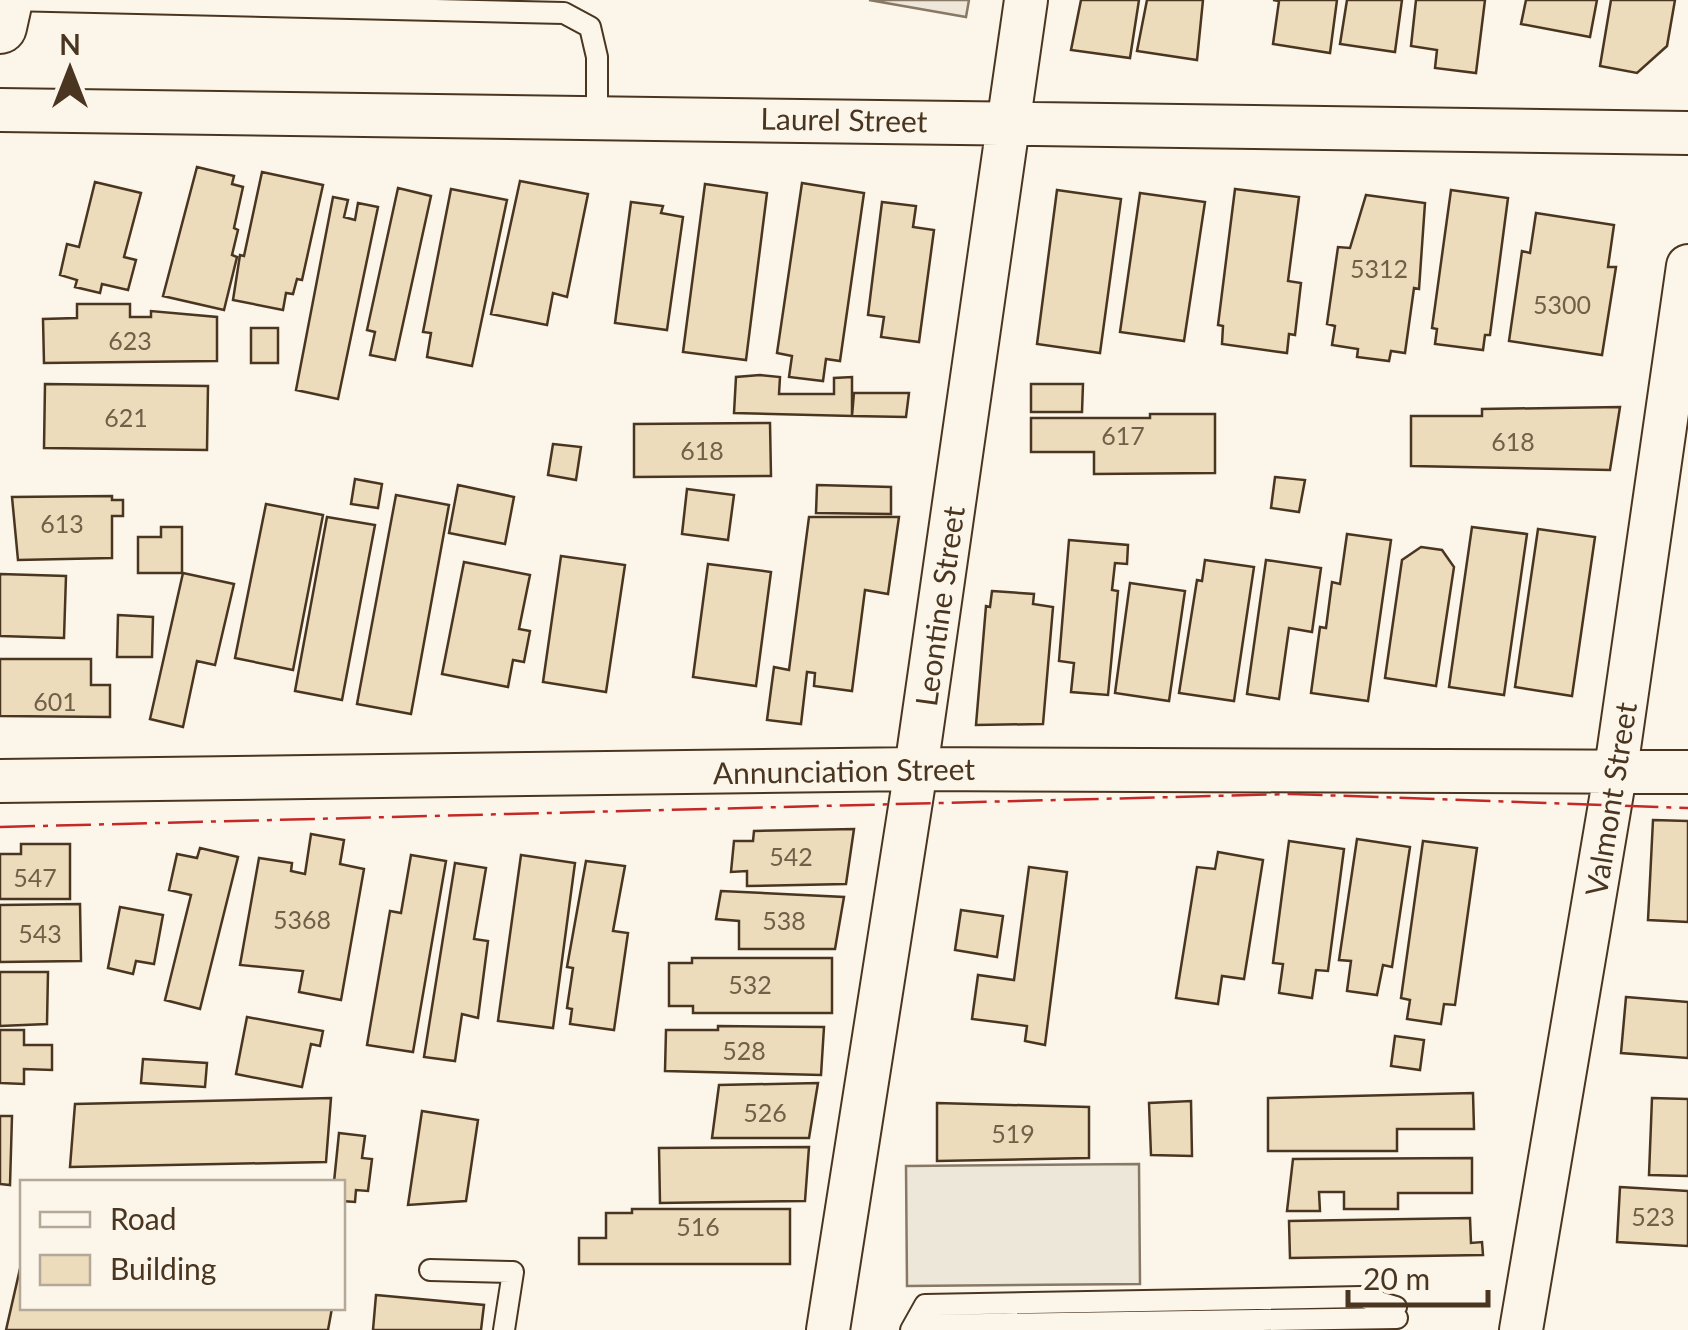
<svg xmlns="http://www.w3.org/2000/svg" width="1688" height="1330" viewBox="0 0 1688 1330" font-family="Lato,sans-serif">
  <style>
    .green { fill: #ede6d9; stroke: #887966; stroke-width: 2.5 }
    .parking { fill: #ede7d9; stroke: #887966; stroke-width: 2.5 }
    .building { fill: #ecdcbc; stroke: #4a3520; stroke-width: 2.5 }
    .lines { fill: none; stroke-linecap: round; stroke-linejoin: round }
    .service-casing { stroke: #4a3520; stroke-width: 24 }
    .minor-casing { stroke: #4a3520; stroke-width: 46 }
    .tertiary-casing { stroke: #4a3520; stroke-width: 56 }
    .service { stroke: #fbf6e9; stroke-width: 20 }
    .minor { stroke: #fbf6e9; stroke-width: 42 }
    .tertiary { stroke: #fbf6e9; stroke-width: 52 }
    .power { stroke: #c62828; stroke-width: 2.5; stroke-dasharray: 35 8 5 8; stroke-linecap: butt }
    .labels { text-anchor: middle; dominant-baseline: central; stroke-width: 8; stroke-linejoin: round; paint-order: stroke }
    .number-label { font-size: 25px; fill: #725f47 }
    .street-label { font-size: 30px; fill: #4a3520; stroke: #fbf6e9 }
  </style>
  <rect width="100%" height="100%" fill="#fbf6e9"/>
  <!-- green -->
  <path class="green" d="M869 0H969L966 17Z"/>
  <!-- parking -->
  <path class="parking" d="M1139 1164 1140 1284 907 1286 906 1166Z"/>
  <!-- building -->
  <path class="building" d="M1081 0H1139L1130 58 1071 50Z
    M1147 0H1203L1197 60 1137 51Z
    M1273 0H1337L1330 53 1273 44 1279 1Z
    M1347 0H1402L1395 52 1340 44Z
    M1416 0H1485L1476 73 1435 68 1437 50 1411 46Z
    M1526 0H1597L1590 37 1521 24Z
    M1611 0H1675L1667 46 1637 73 1600 66Z
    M197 167 234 176 232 184 243 187 234 228 238 230 232 255 237 257 224 310 163 296Z
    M262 172 323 185 302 280 297 279 293 294 286 293 283 310 233 300 240 255 244 256Z
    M520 181 588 194 567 297 553 293 547 325 491 314Z
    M95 182 141 193 124 257 136 260 128 290 102 284 100 293 75 287 77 280 60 275 67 244 79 247Z
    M802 183 864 193 840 361 826 359 823 381 789 377 792 356 777 353Z
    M705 184 767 193 746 360 683 352Z
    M398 188 431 196 395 360 370 355 375 332 367 330Z
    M451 189 507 200 472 366 427 357 431 333 423 332Z
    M1235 189 1299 197 1288 281 1301 283 1295 335 1289 334 1287 353 1222 344 1223 326 1218 325Z
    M1057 190 1121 199 1100 353 1037 344Z
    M1451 190 1508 198 1490 335H1485L1483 350 1435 344 1437 329 1432 328Z
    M1140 193 1205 202 1184 341 1120 332Z
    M1366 195 1425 203 1419 289 1414 288 1405 353 1391 351 1389 361 1357 357 1358 349 1332 345 1335 326 1327 324 1338 247 1350 248Z
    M333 197 348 200 344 217 355 220 358 203 378 207 338 399 296 390Z
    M631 202 663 206 661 213 683 217 667 330 615 323Z
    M882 202 916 206 913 227 934 230 919 342 881 337 884 317 868 315Z
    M1536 213 1614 225 1608 267H1616L1602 355 1509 341 1522 251 1530 253Z
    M77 304H130V317H151V311L217 317V361L44 363 43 319 77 318Z
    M251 328H278V363H251Z
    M760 375 780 377 779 394H834V378L852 377V416L734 413 736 377Z
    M45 384 208 386 207 450 44 448Z
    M1031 384H1083L1082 412H1031Z
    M854 393H909L906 417 852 416Z
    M1620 407 1610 470 1411 466V416H1482V409Z
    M1150 414H1215V473L1094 474V452H1031V418H1150Z
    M770 423 771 476 634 477V424Z
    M553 444 581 447 576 480 548 475Z
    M1275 477 1305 480 1299 512 1271 508Z
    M355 479 382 484 378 508 351 504Z
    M458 485 514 497 505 544 449 533Z
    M817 485 891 487V514L816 513Z
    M687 489 734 495 728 540 682 534Z
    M396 495 449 505 411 714 357 704Z
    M112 496V500H123V516H112V558L18 560 12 497Z
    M266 504 323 515 293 670 235 658Z
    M327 517 375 525 342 700 295 691Z
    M809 517H899L888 594 865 590 852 691 814 686 815 673 807 672 801 724 767 720 774 667 789 670Z
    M161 527H182V573H138V537H161Z
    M1472 527 1527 534 1504 695 1449 687Z
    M1538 529 1595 537 1572 696 1515 687Z
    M1347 534 1391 540 1368 701 1311 693 1320 627 1326 628 1332 582 1340 584Z
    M1069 540 1128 545 1127 564 1115 563 1112 590 1118 591 1108 695 1071 692 1074 663 1059 661Z
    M1421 547 1442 550 1454 567 1436 686 1385 678 1402 560Z
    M561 556 625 565 606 692 543 682Z
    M1205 560 1254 567 1234 701 1179 693 1197 580 1202 581Z
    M1266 560 1321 568 1312 632 1289 628 1279 699 1247 694Z
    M464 562 530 575 519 629 530 631 524 662 513 660 508 687 442 674Z
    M708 564 771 572 756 686 693 677Z
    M183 573 234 584 215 665 197 661 183 727 150 719Z
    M0 574 66 576 64 638 0 636Z
    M1130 583 1185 591 1169 701 1115 693Z
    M992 591 1034 594 1033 604 1053 607 1043 724 976 725 986 606 990 607Z
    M118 615 153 617 152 657H117Z
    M0 659H91V685H110V717L0 716Z
    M1653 820 1688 821V922L1648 920Z
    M854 829 846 884 747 886V871L731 872 734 841H753L754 831Z
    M311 834 344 840 340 864 364 869 341 1000 299 992 303 971 240 965 259 858 292 863 291 871 305 874Z
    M1357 839 1410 847 1392 967 1383 965 1377 995 1347 991 1351 961 1339 960Z
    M1289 841 1344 849 1328 971 1316 970 1312 998 1279 993 1283 964 1273 963Z
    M1423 841 1477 848 1455 1005 1444 1004 1441 1024 1407 1019 1410 1000 1401 998Z
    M21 844H70V899H0V854H21Z
    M200 848 238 857 200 1009 165 1000 191 895 169 890 177 854 197 858Z
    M1218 852 1263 860 1244 979 1222 976 1218 1004 1176 998 1197 867 1215 869Z
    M411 855 446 861 413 1052 367 1045 390 911 401 913Z
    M521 855 575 863 553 1028 498 1021Z
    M586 861 625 866 613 931 628 933 614 1030 570 1024 572 1009 567 1008 573 968 567 967Z
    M455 863 486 868 474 939 488 941 478 1018 462 1014 455 1061 424 1057Z
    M1029 867 1067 872 1045 1045 1025 1041 1027 1026 972 1019 978 975 1014 980Z
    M721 891 844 897 835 949H739V921L716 919Z
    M80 904 81 961 0 962V905Z
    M120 907 163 915 154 964 136 961 133 974 108 968Z
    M961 910 1003 916 997 957 955 950Z
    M692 958H832V1013H693V1006H669V963H692Z
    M0 972H48L47 1024 0 1026Z
    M1626 997 1688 1002V1058L1621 1053Z
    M247 1017 323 1031 320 1046 311 1044 302 1087 236 1074Z
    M718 1026 824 1027 821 1075 665 1071 666 1030H718Z
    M0 1030H24V1045H52V1070L24 1069V1084L0 1083Z
    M1395 1036 1424 1040 1420 1070 1391 1066Z
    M143 1059 207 1063 205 1087 141 1083Z
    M818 1083 809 1138H712L719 1085Z
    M1473 1093 1474 1129H1397V1151H1268V1098Z
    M331 1098 326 1162 70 1167 75 1104Z
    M1652 1098 1688 1099V1176L1649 1175Z
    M1191 1101 1192 1156 1151 1155 1149 1103Z
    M937 1103 1089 1107V1158L937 1161Z
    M422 1111 478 1120 466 1201 408 1205Z
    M0 1116H12L10 1185 0 1184Z
    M339 1133 365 1136 362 1158 372 1159 368 1191 356 1190 355 1202 342 1201V1182H334Z
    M809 1147 805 1201 660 1203 659 1148Z
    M1472 1158V1193H1398V1209H1344V1192H1319L1320 1211H1287L1293 1159Z
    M1620 1187 1688 1191V1246L1617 1242Z
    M632 1209H790V1264H579V1238H606V1213H632Z
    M1470 1218 1471 1243 1482 1242 1483 1255 1290 1258 1289 1221Z
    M22 1260V1308H332L328 1330H6Z
    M376 1295 484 1305 481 1330H373Z"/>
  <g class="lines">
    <defs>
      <path id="service" d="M8 0 564 13 590 27 597 57V116
        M430 1270 513 1272 504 1330
        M911 1330 925 1305 1362 1297 1396 1307
        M920 1330 925 1325 1397 1318"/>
      <path id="minor" d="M0 110 1688 133
        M0 781 916 769 1688 772
        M828 1330 916 769 1026 0
        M1521 1330 1616 769 1688 266"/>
      <path id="tertiary" d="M0 27 6 0"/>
    </defs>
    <!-- service casing -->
    <use href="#service" class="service-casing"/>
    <!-- minor casing -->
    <use href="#minor" class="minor-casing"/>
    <!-- tertiary casing -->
    <use href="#tertiary" class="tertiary-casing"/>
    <!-- service -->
    <use href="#service" class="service"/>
    <!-- minor -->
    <use href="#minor" class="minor"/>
    <!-- tertiary -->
    <use href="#tertiary" class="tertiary"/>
    <!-- power -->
    <path class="power" d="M0 827 1291 794 1688 808"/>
  </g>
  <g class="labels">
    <!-- number labels -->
    <g class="number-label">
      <text x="1379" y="268">5312</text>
      <text x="1562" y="304">5300</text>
      <text x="130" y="340">623</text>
      <text x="126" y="417">621</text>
      <text x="1123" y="435">617</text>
      <text x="1513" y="441">618</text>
      <text x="702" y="450">618</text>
      <text x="62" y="523">613</text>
      <text x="55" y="701">601</text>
      <text x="791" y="856">542</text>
      <text x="35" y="877">547</text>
      <text x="302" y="919">5368</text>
      <text x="784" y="920">538</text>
      <text x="40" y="933">543</text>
      <text x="750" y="984">532</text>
      <text x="744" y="1050">528</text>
      <text x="765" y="1112">526</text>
      <text x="1013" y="1133">519</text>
      <text x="1653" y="1216">523</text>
      <text x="698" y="1226">516</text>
    </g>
    <!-- street labels -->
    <g class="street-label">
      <text transform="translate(844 119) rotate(1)">Laurel Street</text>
      <text transform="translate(939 606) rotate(-82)">Leontine Street</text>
      <text transform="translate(844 770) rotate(-1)">Annunciation Street</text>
      <text transform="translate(1610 799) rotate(-81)">Valmont Street</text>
    </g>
  </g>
  <!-- legend -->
  <rect x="20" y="1180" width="325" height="130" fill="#fbf6e9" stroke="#b4a999" stroke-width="2.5"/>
  <rect x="40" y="1212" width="50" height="15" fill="#fbf6e9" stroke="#b4a999" stroke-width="2.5"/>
  <text x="110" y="1230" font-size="30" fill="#4a3520">Road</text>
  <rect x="40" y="1255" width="50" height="30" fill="#ecdcbc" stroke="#b4a999" stroke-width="2.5"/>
  <text x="110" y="1280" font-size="30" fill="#4a3520">Building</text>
  <!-- north arrow -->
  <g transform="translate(70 70)" stroke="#fbf6e9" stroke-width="8" paint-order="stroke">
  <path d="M0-8L18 38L0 25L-18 38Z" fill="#4a3520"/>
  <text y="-15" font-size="28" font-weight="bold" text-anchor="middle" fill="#4a3520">N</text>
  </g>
  <!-- scale -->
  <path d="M1348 1290v15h140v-15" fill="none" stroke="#4a3520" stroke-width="5"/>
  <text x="1363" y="1290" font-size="30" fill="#4a3520" stroke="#fbf6e9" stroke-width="8" paint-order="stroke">20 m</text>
</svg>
